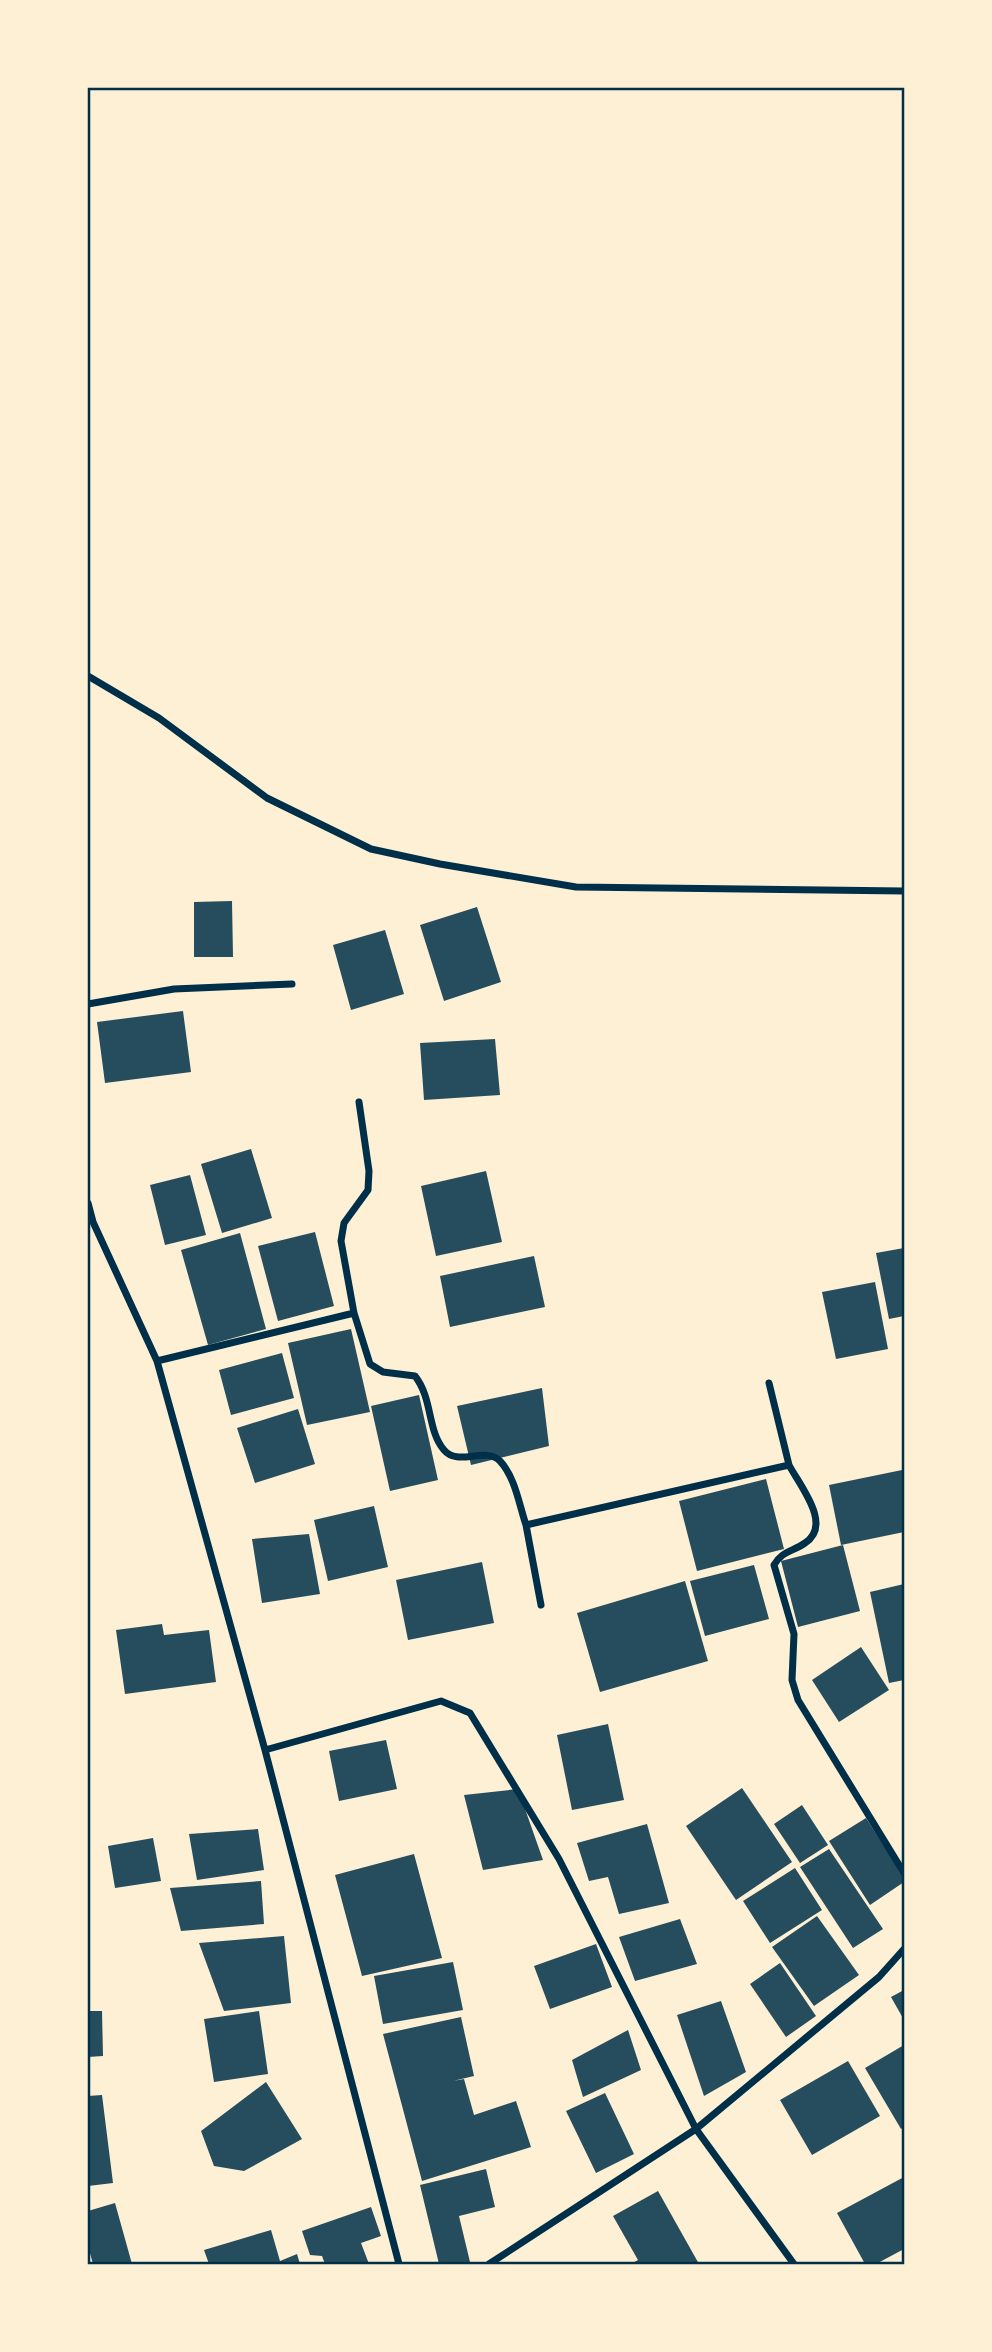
<svg xmlns="http://www.w3.org/2000/svg" width="992" height="2352" viewBox="0 0 992 2352" font-family="'Open Sans',sans-serif">
  <style>
    .building { fill: #264d5e }
    .lines { fill: none; stroke-linecap: round; stroke-linejoin: round }
    .minor { stroke: #003049; stroke-width: 7 }
    .neatline { fill: none; stroke: #003049; stroke-width: 2.5 }
  </style>
  <rect width="100%" height="100%" fill="#fdf0d5"/>
  <!-- building -->
  <path class="building" d="M232 901 233 957H194V902Z
    M477 907 501 982 444 1001 420 925Z
    M385 930 404 994 351 1010 333 945Z
    M183 1011 191 1072 105 1083 97 1022Z
    M495 1039 500 1095 424 1100 420 1043Z
    M251 1149 272 1218 222 1233 201 1164Z
    M486 1171 502 1242 436 1256 421 1186Z
    M190 1175 206 1235 165 1245 150 1185Z
    M315 1232 334 1306 278 1321 258 1246Z
    M240 1233 266 1329 208 1345 181 1250Z
    M904 1248V1316L889 1319 876 1253Z
    M534 1256 545 1307 450 1327 440 1276Z
    M875 1282 888 1349 836 1359 822 1292Z
    M351 1329 370 1412 307 1425 288 1343Z
    M282 1353 294 1398 231 1415 219 1370Z
    M542 1388 549 1446 471 1465 457 1406Z
    M419 1395 438 1480 390 1491 371 1406Z
    M298 1409 315 1464 255 1483 237 1428Z
    M902 1470 904 1532 841 1545 829 1485Z
    M766 1479 784 1549 697 1571 679 1501Z
    M374 1506 388 1567 328 1581 314 1520Z
    M309 1534 320 1594 262 1603 252 1539Z
    M843 1545 860 1611 798 1627 781 1561Z
    M482 1562 494 1623 408 1640 396 1580Z
    M754 1565 769 1619 705 1636 690 1581Z
    M685 1581 708 1661 600 1692 577 1613Z
    M904 1584V1680L889 1683 870 1592Z
    M162 1624 164 1635 209 1630 216 1682 125 1694 116 1630Z
    M861 1647 889 1690 839 1722 812 1680Z
    M608 1724 624 1800 572 1810 557 1735Z
    M386 1740 397 1789 339 1801 329 1751Z
    M742 1788 792 1862 736 1900 686 1826Z
    M518 1789 543 1860 483 1870 464 1795Z
    M802 1805 828 1845 800 1863 774 1824Z
    M866 1818 904 1877V1882L870 1905 829 1841Z
    M647 1824 669 1903 619 1914 608 1877 589 1881 577 1843Z
    M258 1829 264 1870 197 1880 189 1834Z
    M153 1838 161 1881 115 1888 108 1846Z
    M829 1849 883 1929 853 1948 800 1867Z
    M414 1854 442 1958 362 1976 335 1875Z
    M795 1868 822 1910 770 1943 743 1901Z
    M261 1881 264 1924 181 1931 170 1888Z
    M817 1916 859 1975 814 2006 772 1947Z
    M680 1919 697 1964 635 1981 619 1937Z
    M284 1936 291 2003 224 2011 199 1943Z
    M596 1944 612 1987 550 2009 534 1966Z
    M453 1962 463 2010 383 2024 374 1976Z
    M780 1963 816 2016 786 2037 750 1984Z
    M904 1990V2020L891 1997Z
    M721 2001 746 2072 704 2096 677 2015Z
    M88 2011H102L103 2056 88 2057Z
    M259 2011 268 2074 214 2082 204 2019Z
    M461 2017 474 2076 453 2081 464 2079 474 2115 516 2101 531 2147 422 2181 383 2034Z
    M628 2030 641 2070 583 2097 572 2060Z
    M904 2045V2127L901 2129 865 2068Z
    M848 2061 880 2116 812 2155 780 2100Z
    M266 2082 302 2139 244 2171 214 2166 201 2131Z
    M605 2093 634 2154 596 2173 566 2111Z
    M102 2095 113 2183 88 2186V2096Z
    M486 2169 495 2207 459 2216 470 2262 439 2264 420 2185Z
    M904 2177V2249L876 2264H865L837 2213Z
    M658 2191 699 2264H631L638 2260 613 2216Z
    M115 2203 132 2264H93L88 2246V2211Z
    M371 2207 381 2236 361 2243 369 2264H325L322 2256 310 2255 302 2231Z
    M271 2230 280 2261 297 2254 300 2264H209L204 2250Z"/>
  <g class="lines">
    <!-- minor -->
    <path class="minor" d="M88 676 159 718 267 798 371 849 440 864 576 887 904 891
      M88 1004 174 989 292 984
      M88 1203 93 1222 157 1361 265 1750 399 2264
      M354 1313 341 1241 344 1223 368 1190 369 1171 359 1102
      M157 1361 354 1313 370 1364 383 1372 415 1376C433 1399 427 1430 444 1450 458 1467 485 1446 500 1461 515 1477 519 1504 526 1525L789 1465C800 1486 833 1525 805 1543 792 1552 782 1551 774 1565L794 1634 792 1680 798 1700 904 1873
      M769 1383 789 1465
      M526 1525 541 1605
      M265 1750 441 1701 470 1713 559 1859 696 2129 794 2264
      M489 2264 696 2129 879 1977 904 1949"/>
  </g>
  <!-- border -->
  <rect width="992" height="2352" fill="none" stroke="#fdf0d5" stroke-width="178"/>
  <rect x="89" y="89" width="814" height="2174" class="neatline"/>
</svg>
